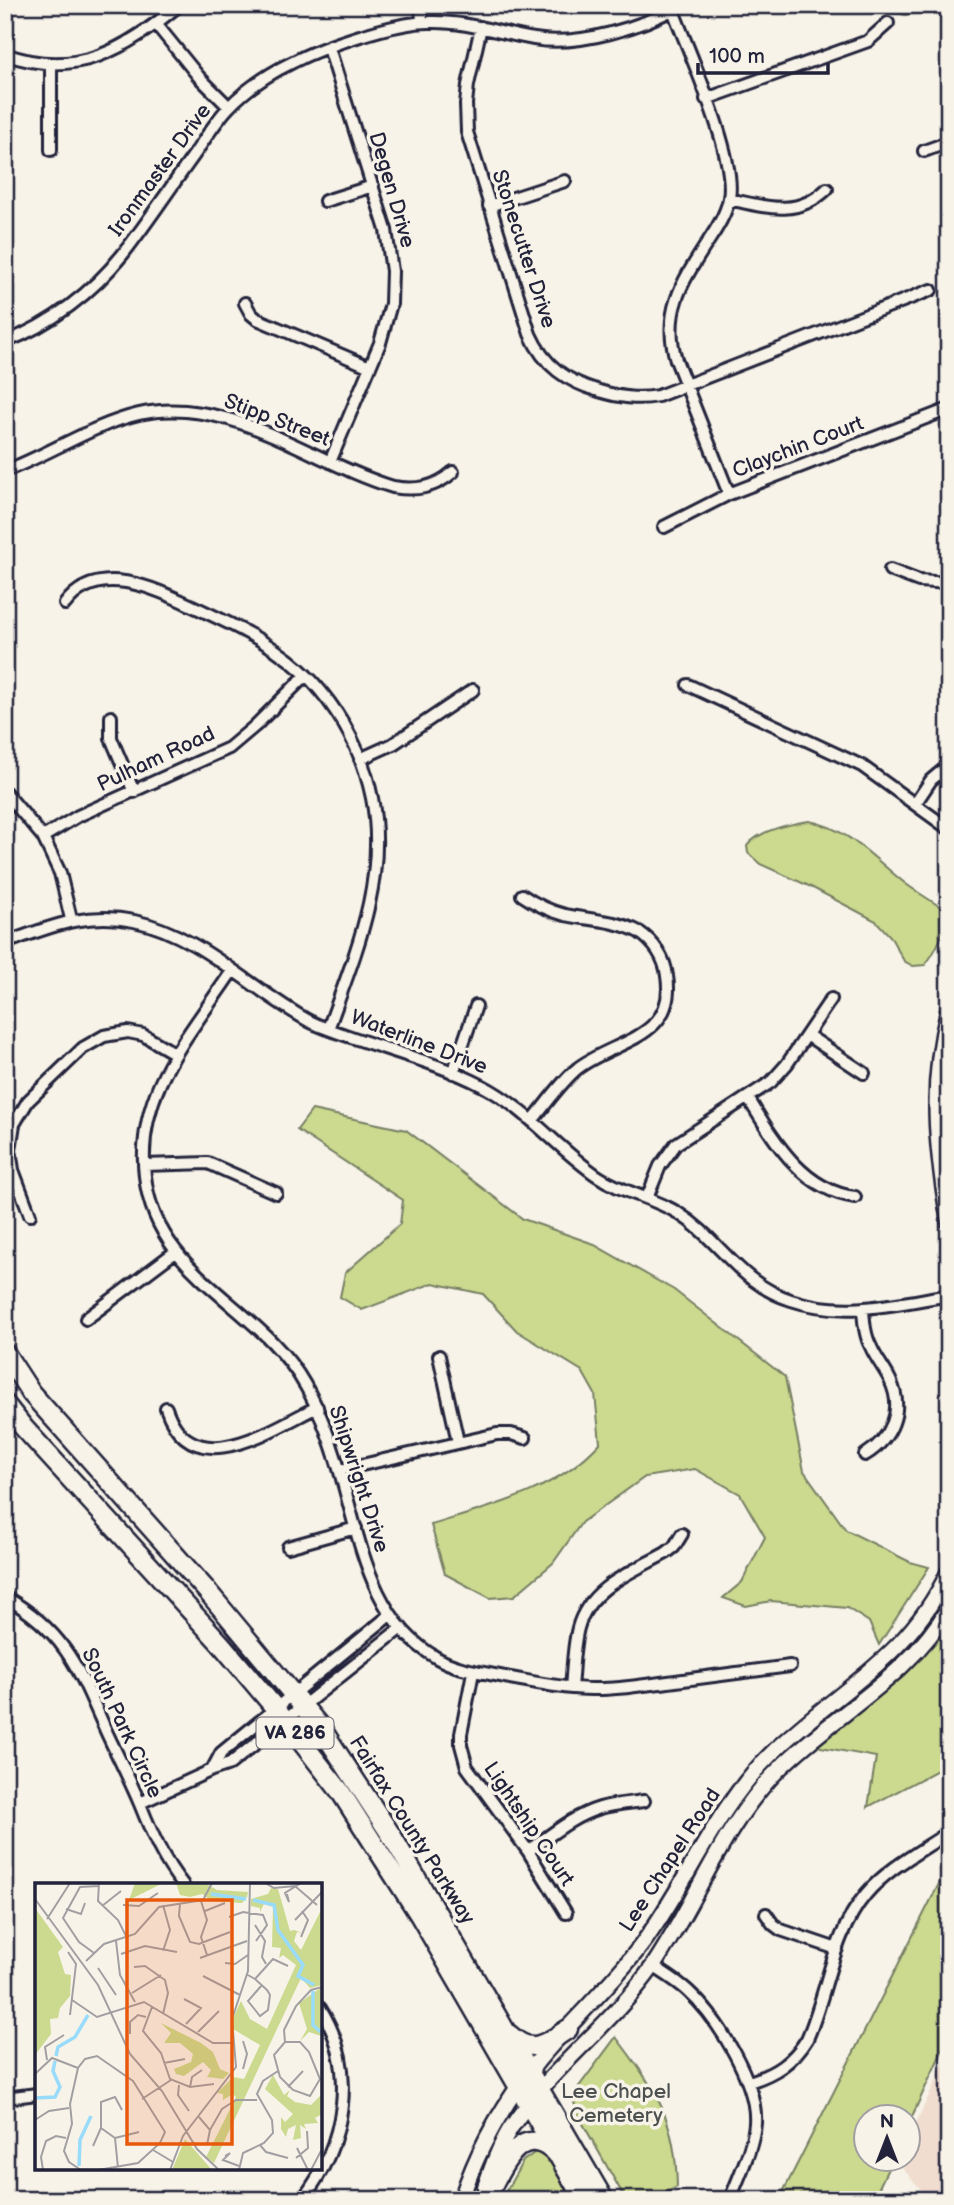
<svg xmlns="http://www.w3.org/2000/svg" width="954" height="2205" viewBox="0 0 954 2205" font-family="'Balsamiq Sans',sans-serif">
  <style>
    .built { fill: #f0ddcf }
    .green { fill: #cbda8e; stroke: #767e64; stroke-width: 2 }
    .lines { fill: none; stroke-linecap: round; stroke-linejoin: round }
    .minor-casing { stroke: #22223b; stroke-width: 16 }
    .secondary-casing { stroke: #22223b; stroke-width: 19 }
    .trunk-casing { stroke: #22223b; stroke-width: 23 }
    .minor { stroke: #f7f3e8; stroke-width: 10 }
    .secondary { stroke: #f7f3e8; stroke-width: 14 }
    .trunk { stroke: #f7f3e8; stroke-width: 18 }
    .labels { text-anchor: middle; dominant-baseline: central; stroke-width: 7; stroke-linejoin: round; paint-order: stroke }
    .shield { fill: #f7f3e8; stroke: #62616f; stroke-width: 2 }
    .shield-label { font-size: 19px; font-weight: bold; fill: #22223b }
    .street-label { font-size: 21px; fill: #22223b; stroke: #f7f3e8 }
    .park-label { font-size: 21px; fill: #4c5050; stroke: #f7f3e8 }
    .inset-river { fill: none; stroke: #98dbfa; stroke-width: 3.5 }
    .inset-road { fill: none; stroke: #a29fa3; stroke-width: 2 }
    .view { fill: #e8590c; fill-opacity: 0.15; stroke: #e8590c; stroke-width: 3.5 }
    .inset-edge { fill: none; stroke: #22223b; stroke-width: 3.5 }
  </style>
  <rect width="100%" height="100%" fill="#f7f3e8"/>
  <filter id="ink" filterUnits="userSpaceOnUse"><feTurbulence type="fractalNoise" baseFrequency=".0143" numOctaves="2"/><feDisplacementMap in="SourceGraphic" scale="14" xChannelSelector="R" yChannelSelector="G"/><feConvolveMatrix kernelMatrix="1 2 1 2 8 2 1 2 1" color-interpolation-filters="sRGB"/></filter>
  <g filter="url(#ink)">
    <!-- built -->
    <path class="built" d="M949 2052V2200H930L897 2162 898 2160H908L909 2138Z"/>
    <!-- green -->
    <path class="green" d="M870 5H949V7L905 15Z
      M809 821C849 828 876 861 906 884 918 893 931 900 943 909 949 927 936 951 925 965L913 966 904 961 890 936 876 921 809 886 760 864 748 853 747 846C758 830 790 824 809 821Z
      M312 1110 406 1130 523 1219 591 1243 674 1290 785 1377 804 1471 846 1530 910 1562 929 1567 879 1645 869 1622 847 1608 771 1601 746 1606 723 1598 742 1582 765 1537 740 1494 695 1469 645 1477 582 1522 553 1563 514 1596 490 1598 445 1574 431 1525C490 1507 557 1491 600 1443L595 1394 582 1371 517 1331 483 1294 433 1283 362 1310 340 1297 345 1273 400 1224 403 1200 297 1130Z
      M949 1619V1764L868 1807 876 1757 815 1746 904 1676Z
      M949 1864V2036L909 2123 908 2118H866V2160H892L873 2200H779Z
      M616 2037C656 2090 676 2118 677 2187L652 2200H626L578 2115 572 2096Z
      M559 2112 611 2200H501L523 2161 534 2153H538Z"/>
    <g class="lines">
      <defs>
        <path id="minor" d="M421 5 422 22
          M673 10C689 53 737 157 729 198 727 212 719 225 711 237 685 278 661 309 676 360L729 494
          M156 24 199 77 229 107
          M481 27 468 85 466 104 467 132 530 334C544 366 566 381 599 391 619 397 637 400 658 396L931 290
          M329 48 386 230 392 271 391 304 380 343 330 462
          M5 54C76 80 126 49 179 5
          M706 99 868 41 888 23
          M51 150V64
          M924 151 949 142
          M729 199C765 207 797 218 827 189
          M325 201 373 186
          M489 206 565 181
          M245 303 251 314 257 319 370 367
          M5 342C50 325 93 292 123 254 148 222 170 188 194 155 205 139 215 122 228 108 246 89 270 73 293 62 324 46 395 22 430 22 466 21 499 33 534 39 578 47 643 27 681 5
          M5 471C50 454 92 425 139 414 229 394 310 462 393 487 416 491 435 488 453 472
          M664 527 729 494 949 409
          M890 570 919 581 949 583
          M65 604C99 558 162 592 201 610 242 629 281 648 312 681 342 714 363 754 372 798 388 879 355 954 328 1029
          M688 685 862 766 949 829
          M111 717V738L134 792
          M360 759 393 744 473 690
          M5 792 43 837 60 873 71 919
          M915 804 931 780 949 765
          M43 837 78 816 229 748 255 726 306 675
          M522 895C535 904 550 911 565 915 589 920 617 920 639 932 654 942 665 958 667 976 677 1039 614 1040 578 1068 561 1082 547 1103 532 1121
          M5 943C50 927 86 911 134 921 199 934 252 990 309 1021 323 1028 339 1033 354 1038 397 1053 443 1065 483 1086 527 1109 557 1148 596 1175 622 1193 652 1197 678 1213 721 1240 738 1283 791 1300 844 1318 895 1304 949 1295
          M232 971C189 1036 135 1092 145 1176 156 1278 260 1304 305 1385 321 1412 331 1442 340 1472 360 1539 370 1620 437 1658 458 1670 482 1672 505 1677 534 1682 563 1689 592 1689 617 1690 643 1685 668 1682 709 1677 749 1671 790 1666
          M807 1035 864 1073
          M453 1073 476 1006
          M748 1098C774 1140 802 1190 855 1197
          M144 1165 208 1163 276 1193
          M647 1198 660 1166 676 1144 771 1082 787 1064 831 999
          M30 1215 13 1170 10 1150 14 1124 28 1101 83 1048 104 1036 128 1032 143 1035 176 1054
          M863 1310C864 1323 865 1336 871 1347 876 1359 885 1369 890 1380 905 1411 891 1439 865 1455
          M86 1319 175 1252
          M439 1356 458 1442
          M166 1408C192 1484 270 1430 317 1407
          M340 1470 497 1434H511L525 1438
          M288 1547 356 1528
          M5 1597C66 1632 79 1670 106 1731 117 1755 130 1780 140 1804 152 1834 163 1860 183 1885
          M473 1672 461 1734V1745L467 1767 528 1851 566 1913
          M571 1688C573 1668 573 1647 578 1628 589 1587 632 1572 666 1553L674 1547 682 1534
          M212 1770 221 1753 390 1615
          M140 1803 212 1770 230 1764 401 1628
          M528 1851C551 1835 573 1816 600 1808 614 1804 629 1803 644 1801
          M766 1914 773 1924 781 1930 837 1949
          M653 1966C665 1974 677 1981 688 1991 717 2017 758 2083 755 2123 753 2149 739 2175 730 2200
          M749 2082C775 2074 793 2062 807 2039 828 1992 832 1934 866 1894 888 1868 921 1851 949 1832
          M5 2098 37 2094
          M302 2200C345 2145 359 2070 320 2008"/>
        <path id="secondary" d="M949 1008C929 1084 936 1147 949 1222
          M485 2187C492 2167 499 2147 510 2129 550 2068 611 2026 653 1966 697 1901 724 1822 781 1767 836 1713 911 1676 949 1607
          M461 2200C481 2139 515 2084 558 2038 586 2008 615 1979 640 1947 687 1885 714 1810 770 1755 836 1690 907 1661 949 1571"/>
        <path id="trunk" d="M5 1353 31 1393 208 1592 321 1728 393 1838 604 2200
          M5 1404 24 1428 221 1644 275 1708 340 1791 420 1916 584 2200
          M510 2035C532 2056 547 2043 568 2029
          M485 2200C499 2174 519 2118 555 2153"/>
      </defs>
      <!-- minor casing -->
      <use href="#minor" class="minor-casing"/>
      <!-- secondary casing -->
      <use href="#secondary" class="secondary-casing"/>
      <!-- trunk casing -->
      <use href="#trunk" class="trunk-casing"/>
      <!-- minor -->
      <use href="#minor" class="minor"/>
      <!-- secondary -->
      <use href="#secondary" class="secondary"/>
      <!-- trunk -->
      <use href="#trunk" class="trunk"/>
    </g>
  </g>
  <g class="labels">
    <!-- shield labels -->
    <rect class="shield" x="256.5" y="1717.5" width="77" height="31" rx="5"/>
    <g class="shield-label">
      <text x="295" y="1733">VA 286</text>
    </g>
    <!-- street labels -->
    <g class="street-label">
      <text transform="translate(160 170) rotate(-54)">Ironmaster Drive</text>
      <text transform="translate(392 190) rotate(74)">Degen Drive</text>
      <text transform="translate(524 249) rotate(72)">Stonecutter Drive</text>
      <text transform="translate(277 420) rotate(21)">Stipp Street</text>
      <text transform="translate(798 447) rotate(-21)">Claychin Court</text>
      <text transform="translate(156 759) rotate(-25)">Pulham Road</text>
      <text transform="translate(419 1042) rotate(21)">Waterline Drive</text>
      <text transform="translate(359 1479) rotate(72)">Shipwright Drive</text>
      <text transform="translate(122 1723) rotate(65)">South Park Circle</text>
      <text transform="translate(529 1824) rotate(56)">Lightship Court</text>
      <text transform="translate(412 1830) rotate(58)">Fairfax County Parkway</text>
      <text transform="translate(670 1860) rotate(-57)">Lee Chapel Road</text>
    </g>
    <!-- park labels -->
    <g class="park-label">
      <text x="616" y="2091">Lee Chapel<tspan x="616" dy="24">Cemetery</tspan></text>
    </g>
  </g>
  <!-- overview -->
  <g transform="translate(35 1883)">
    <rect width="287" height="287" fill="#f7f3e8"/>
    <path d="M100 0H126V1L94 17ZM141 0H170L182 7 213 9 212 14 207 20 177 18 167 11 155 14 145 12ZM236 5 243 6 255 48 259 47 267 50 262 49 259 58 266 67 287 25V102L275 105 266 95 179 280 171 274 201 214 198 211 188 217V211L182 210 198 194 209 196 225 162 198 146V135L206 118 215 136 232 146 261 82 248 72 244 75 246 65 237 64 238 24 229 21 225 29V25L216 23V16L233 11ZM0 25 28 64 23 69 30 91 36 92 35 113 25 125 23 135 15 136 16 151 0 172ZM287 104V180L286 153 274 149 265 158 272 146 264 120ZM126 140 166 160 178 169 185 186 194 190 188 196 172 194 176 187 168 179 149 193 141 191 139 186 156 179 158 171 145 160H129L136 150ZM238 192 249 212 255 207 252 213 260 219 276 222 287 211V231L280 235 283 240 269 241 271 246 265 242 266 255 258 257 261 242 253 246 251 254 246 246V234L250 239 258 231 230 206ZM150 256 177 287H137Z" fill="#cbda8e"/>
    <path class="inset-river" d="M176 11 211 16M218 17 239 22 243 47 268 82 263 93 279 102M278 108V142L287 150M21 173 23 164 40 154 53 132M0 215 20 214 25 204 18 188 20 178M44 283 45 257 56 233"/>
    <path class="inset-road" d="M64 0 63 18 83 37 92 55M230 0 239 5 260 3 282 22M252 11 254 19 250 10 266 0M0 16 63 102 95 171 127 208 162 266 184 287M166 18 172 37 166 54 172 72M145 20 144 33 155 59 164 61 195 49M88 22 104 23 123 10M128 22 135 47 128 68M67 23 86 8M31 26 46 31 50 20M170 28 190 20M194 34 208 29 228 32 232 42 221 58M12 36 35 0M260 37 287 9M220 42 230 58 227 74 231 81M266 54 273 37 267 28M81 58 85 92 100 119M33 69 41 81 35 132M59 70 44 59 28 35 45 4 63 3M86 71 110 63 142 69M165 75 212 58M51 78 69 61 100 51 124 24 168 17 177 0M190 80 200 81 213 72M99 84 110 83 130 97 133 110 128 131M63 85 81 112M211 91 220 96 232 107 235 112 233 127 225 133 213 118 227 102M168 93 205 112M220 96 238 76 253 83M97 110 126 92M149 116 166 125 151 141M37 117 62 134 109 119 178 160H200M117 124 108 148 126 170 135 196 155 204 179 201M163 149 184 128M95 151V139L103 132 111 134M208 158 212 171 208 186M250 159H265L274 169 285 196 275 213 258 207 245 194 239 172ZM250 159 249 147 261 123 276 107 287 104M12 177 10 164 29 152M129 180 150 176M0 191 17 175 43 185M144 202 143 212 154 228M155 204 157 194 167 187M253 204 268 188M107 216 136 197M164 234 175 247 172 262M0 237 14 228 34 225M66 245 80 255 83 285M175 247 187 226 201 217H222M80 255 104 249M225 262 231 269 253 275M58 263 66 245V219L80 214 87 227M262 265 273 287M118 267 138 279M190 273 195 270 188 277 204 283M261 275 273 265 272 248M8 287 6 274 11 258 21 253 31 255M46 287 34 279 29 268 37 241 35 221 43 185 50 176 62 173 98 198 130 249 125 260 103 280 63 287M135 287 148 253 201 184 197 136 213 88 215 0M204 287 208 270 229 260 238 250 237 237 222 211 228 198 243 188M276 287 287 266"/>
    <path class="view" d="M92 17H197V261H92Z"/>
    <rect width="287" height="287" class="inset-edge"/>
  </g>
  <!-- margin -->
  <rect width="954" height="2205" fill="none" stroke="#f7f3e8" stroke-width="28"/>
  <rect x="14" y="14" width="926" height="2177" fill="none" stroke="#22223b" stroke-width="2.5" filter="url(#ink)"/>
  <!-- north arrow -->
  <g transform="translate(887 2138)"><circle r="33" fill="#f7f3e8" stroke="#a29fa3" stroke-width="2"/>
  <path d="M0-5L12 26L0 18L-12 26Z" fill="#22223b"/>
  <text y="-10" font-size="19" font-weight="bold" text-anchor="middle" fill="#22223b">N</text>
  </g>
  <!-- scale -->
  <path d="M698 63v10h130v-10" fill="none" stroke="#22223b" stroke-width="3.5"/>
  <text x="709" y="63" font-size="21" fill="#22223b" stroke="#f7f3e8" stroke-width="5" paint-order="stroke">100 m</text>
</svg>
